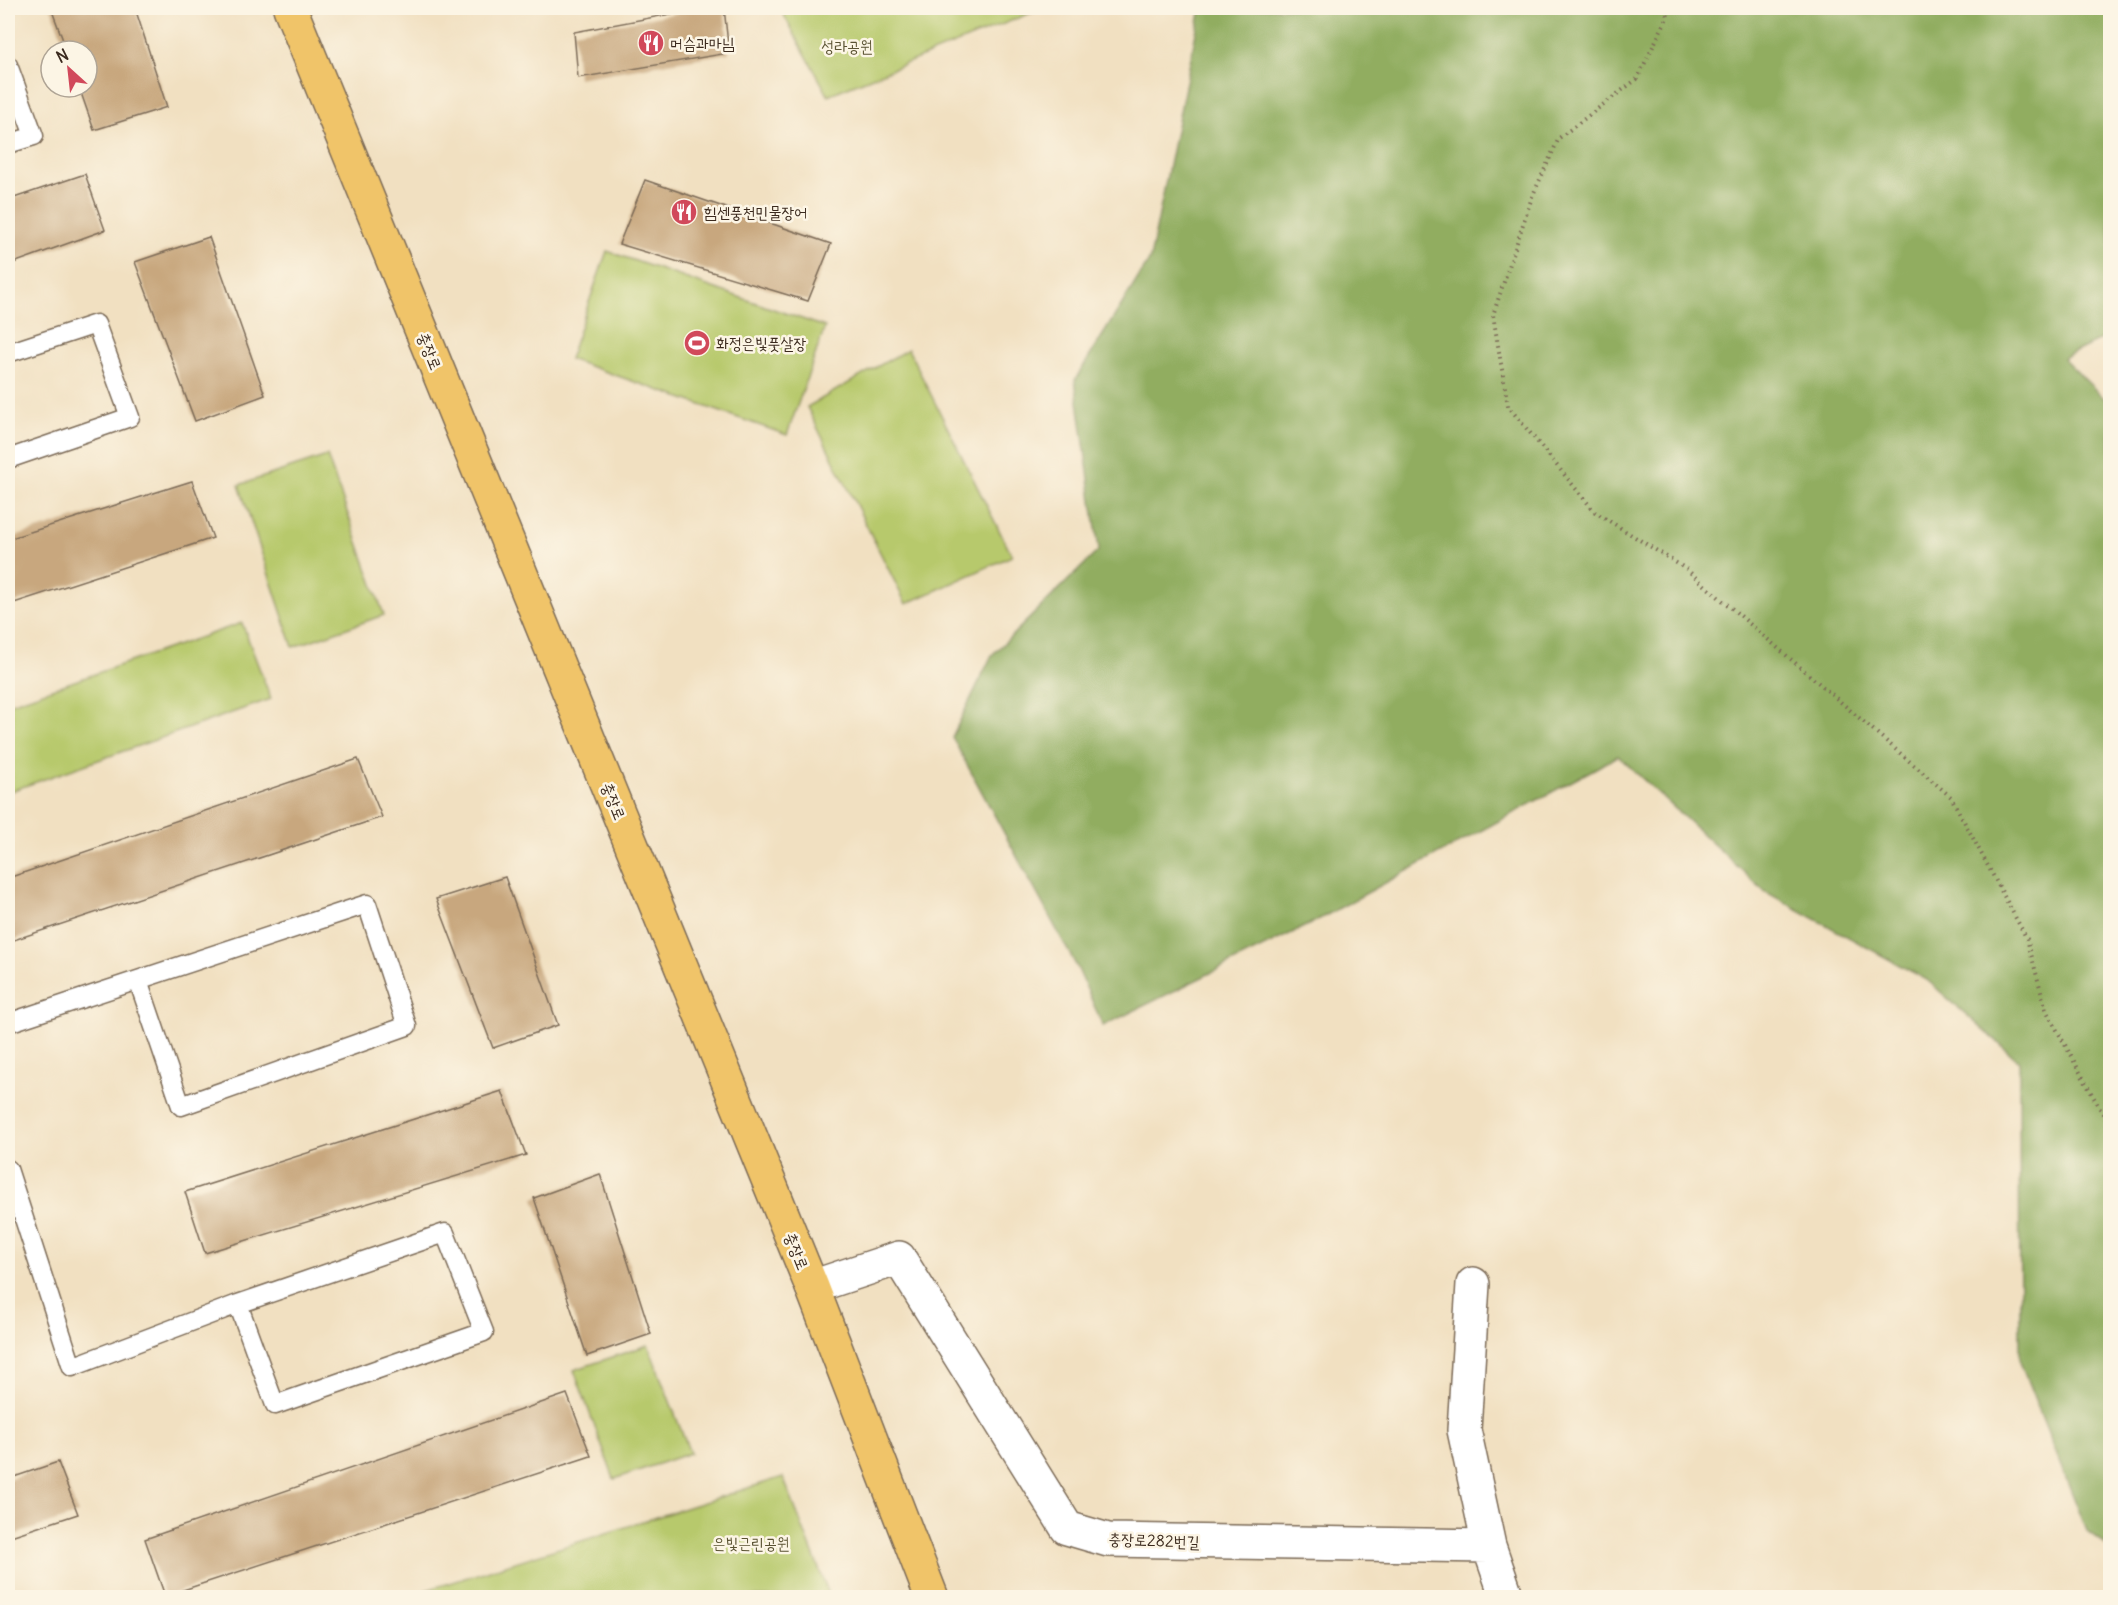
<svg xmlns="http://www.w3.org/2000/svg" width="2118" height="1605" viewBox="0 0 2118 1605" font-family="Delius,'Poor Story',sans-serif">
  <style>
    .green { fill: #b7c96c; stroke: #797a45; stroke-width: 1.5 }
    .forest { fill: #91ad60; stroke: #666c3f; stroke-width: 1.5 }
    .building { fill: #c8a77e }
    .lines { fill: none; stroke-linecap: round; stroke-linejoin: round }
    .service-casing { stroke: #7b6a57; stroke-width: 21 }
    .minor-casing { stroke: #7b6a57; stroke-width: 36 }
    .primary-casing { stroke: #7b6a57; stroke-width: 36 }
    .path { stroke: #7b6a57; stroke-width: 4; stroke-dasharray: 1.5 4.5; stroke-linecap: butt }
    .service { stroke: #fff; stroke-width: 18 }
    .minor { stroke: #fff; stroke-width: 33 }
    .primary { stroke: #f0c469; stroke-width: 33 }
    .labels { text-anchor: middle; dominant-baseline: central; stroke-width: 5; stroke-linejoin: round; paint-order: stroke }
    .poi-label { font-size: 16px; fill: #3b2a1e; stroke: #fcf5e5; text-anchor: start }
    .park-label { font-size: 16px; fill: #5a5232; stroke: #fcf5e5 }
    .street-label { font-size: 16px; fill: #3b2a1e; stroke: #fcf5e5 }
  </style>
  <rect width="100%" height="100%" fill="#fcf5e5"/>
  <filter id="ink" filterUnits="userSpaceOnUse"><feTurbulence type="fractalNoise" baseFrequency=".0167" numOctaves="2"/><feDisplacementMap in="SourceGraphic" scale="12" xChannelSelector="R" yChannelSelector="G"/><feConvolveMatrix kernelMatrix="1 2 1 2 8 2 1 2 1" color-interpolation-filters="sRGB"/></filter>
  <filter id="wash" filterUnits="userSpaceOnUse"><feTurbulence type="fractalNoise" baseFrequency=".008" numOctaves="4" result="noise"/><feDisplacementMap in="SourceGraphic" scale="24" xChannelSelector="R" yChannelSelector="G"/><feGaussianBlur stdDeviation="1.35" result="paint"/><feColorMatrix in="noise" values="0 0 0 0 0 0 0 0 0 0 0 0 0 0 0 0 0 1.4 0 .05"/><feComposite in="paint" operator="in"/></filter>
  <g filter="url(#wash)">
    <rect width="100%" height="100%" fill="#f1e0c1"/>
    <!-- green -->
    <path class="green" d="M780 8H1043L828 95Z
      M607 251 825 327 787 435 569 359Z
      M908 349 1012 556 906 604 807 407Z
      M327 456 384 615 293 647 239 485Z
      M242 623 271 699 8 792V704Z
      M648 1345 690 1453 614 1479 574 1370Z
      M783 1477 830 1597H405Z"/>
    <!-- forest -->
    <path class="forest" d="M1201 8H2110V335L2063 358 2110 404V1548L2087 1531 2020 1362 2019 1061 1927 980 1764 891 1618 756 1312 923 1103 1026 1078 969 952 737 992 655 1099 550 1075 380 1150 259Z"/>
    <g id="blocks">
      <!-- building -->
      <path class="building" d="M51 8H135L167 107 94 130 79 87H87V51H67Z
        M703 8H724L729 53 578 78 574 32Z
        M85 174 105 230 8 265V200Z
        M645 180 831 244 808 301 619 244Z
        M209 237 265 395 195 421 135 262Z
        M192 481 213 538 8 605V539Z
        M358 759 382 817 8 942V878Z
        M505 877 558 1025 493 1048 436 899Z
        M502 1091 526 1155 205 1253 185 1192Z
        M600 1174 651 1334 587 1356 534 1198Z
        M567 1394 591 1456 165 1596 145 1539Z
        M58 1462 78 1514 8 1537V1479Z"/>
    </g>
  </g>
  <g filter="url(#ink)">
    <use href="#blocks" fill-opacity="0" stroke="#7b6a57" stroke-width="1.5"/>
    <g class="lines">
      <defs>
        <path id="service" d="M8 65 34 136 8 144
          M8 353 96 324 130 417 8 459
          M8 1023 367 904 407 1026 181 1106 138 980
          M8 1169 72 1367 238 1304 445 1233 484 1332 275 1405 238 1304"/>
        <path id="minor" d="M1473 1284 1464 1430 1489 1546
          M812 1287 899 1258 1067 1528 1108 1540 1489 1546 1507 1598"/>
        <path id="primary" d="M290 8 812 1287 932 1598"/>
      </defs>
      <!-- service casing -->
      <use href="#service" class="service-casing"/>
      <!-- minor casing -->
      <use href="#minor" class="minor-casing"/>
      <!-- primary casing -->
      <use href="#primary" class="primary-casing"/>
      <!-- path -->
      <path class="path" d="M1666 8 1668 16 1637 79 1559 138 1532 197 1493 315 1508 406 1595 512 1686 569 1951 797 2027 939 2046 1010 2110 1127"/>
      <!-- service -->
      <use href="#service" class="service"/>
      <!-- minor -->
      <use href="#minor" class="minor"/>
      <!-- primary -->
      <use href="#primary" class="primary"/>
    </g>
  </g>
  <!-- icons -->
  <defs>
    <symbol id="restaurant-disc" viewBox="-11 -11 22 22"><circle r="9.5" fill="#d1495b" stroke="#fcf5e5"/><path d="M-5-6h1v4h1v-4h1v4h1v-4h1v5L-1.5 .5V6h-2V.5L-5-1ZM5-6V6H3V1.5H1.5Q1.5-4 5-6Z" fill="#fff"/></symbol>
    <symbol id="stadium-disc" viewBox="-11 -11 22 22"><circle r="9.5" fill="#d1495b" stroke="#fcf5e5"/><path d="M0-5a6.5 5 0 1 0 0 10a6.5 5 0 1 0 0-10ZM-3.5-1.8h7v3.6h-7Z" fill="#fff"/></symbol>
  </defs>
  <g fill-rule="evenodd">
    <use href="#restaurant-disc" x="636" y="28" width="30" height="30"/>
    <use href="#restaurant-disc" x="669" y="197" width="30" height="30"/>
    <use href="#stadium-disc" x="682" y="328" width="30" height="30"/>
  </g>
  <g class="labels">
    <!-- poi labels -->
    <g class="poi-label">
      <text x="670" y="43">머슴과마님</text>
      <text x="704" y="212">힘센풍천민물장어</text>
      <text x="716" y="343">화정은빛풋살장</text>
    </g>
    <!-- park labels -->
    <g class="park-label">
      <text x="847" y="46">성라공원</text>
      <text x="751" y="1543">은빛근린공원</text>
    </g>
    <!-- street labels -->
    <g class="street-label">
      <text transform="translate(430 351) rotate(68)">충장로</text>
      <text transform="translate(614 801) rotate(68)">충장로</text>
      <text transform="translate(797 1251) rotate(68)">충장로</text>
      <text transform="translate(1154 1540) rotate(2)">충장로282번길</text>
    </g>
  </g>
  <!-- margin -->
  <rect width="2118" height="1605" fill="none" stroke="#fcf5e5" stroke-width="30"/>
  <!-- north arrow -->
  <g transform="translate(69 69) rotate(333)"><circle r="28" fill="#fcf5e5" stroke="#afa495" stroke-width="1.5"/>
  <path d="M0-4.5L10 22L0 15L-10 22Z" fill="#d1495b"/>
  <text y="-9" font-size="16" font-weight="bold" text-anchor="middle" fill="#3b2a1e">N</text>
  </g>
</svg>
